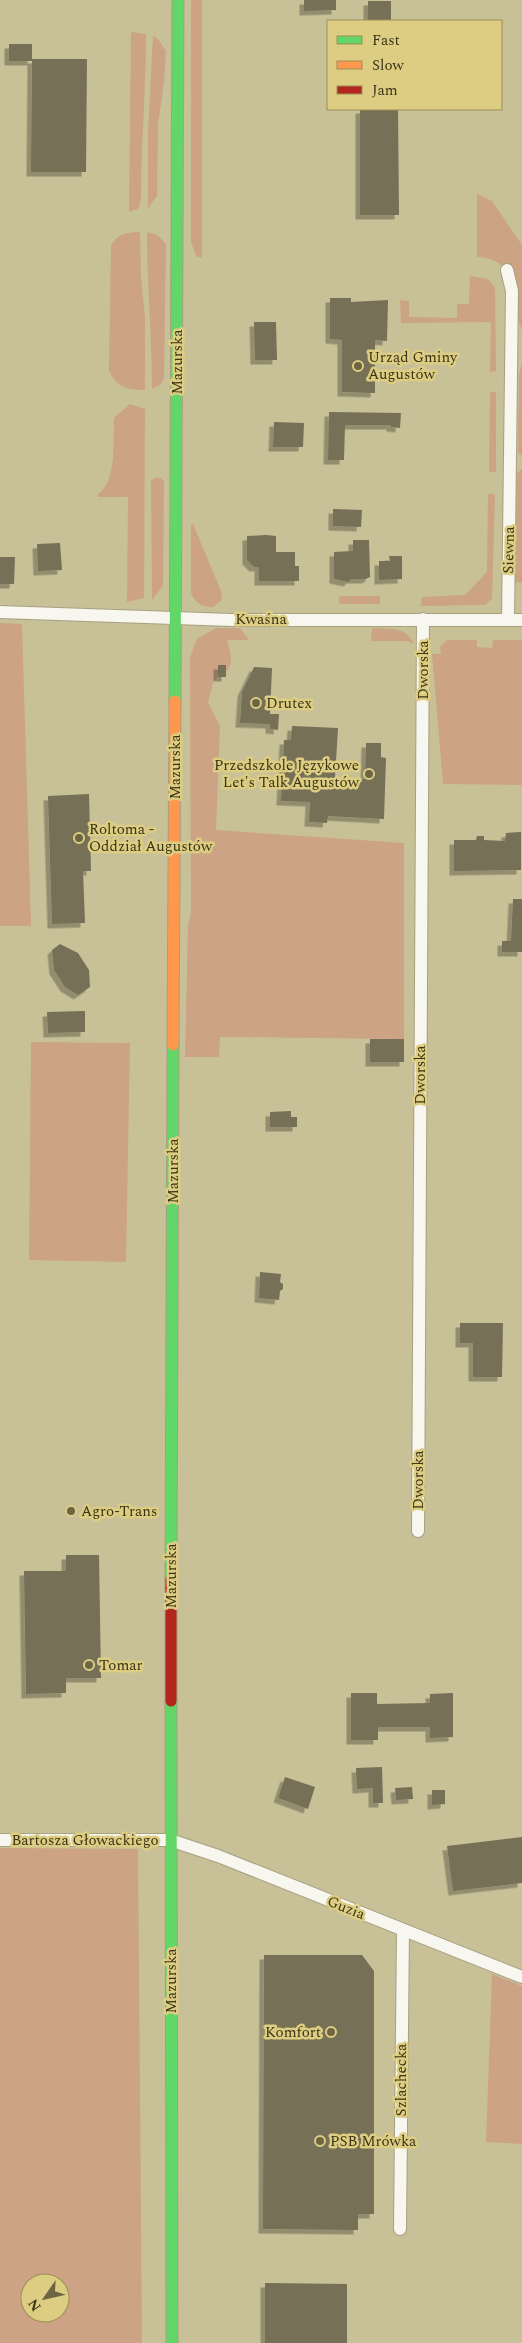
<svg xmlns="http://www.w3.org/2000/svg" width="522" height="2343" viewBox="0 0 522 2343" font-family="Spectral,serif">
  <style>
    .green { fill: #cca385; fill-rule: evenodd }
    .building { fill: #766f56; filter: url(#shadow) }
    .lines { fill: none; stroke-linecap: round; stroke-linejoin: round }
    .street-casing { stroke: #a7a081; stroke-width: 14 }
    .fast-casing { stroke: #a7a081; stroke-width: 13 }
    .slow-casing { stroke: #a7a081; stroke-width: 13 }
    .jam-casing { stroke: #a7a081; stroke-width: 13 }
    .street { stroke: #f7f6ef; stroke-width: 12 }
    .fast { stroke: #63d668; stroke-width: 11 }
    .slow { stroke: #ff974d; stroke-width: 11 }
    .jam { stroke: #b3261e; stroke-width: 11 }
    .poi-dot { fill: #6c6442; stroke: #dccd83; stroke-width: 2 }
    .labels { text-anchor: middle; dominant-baseline: central; stroke-width: 5; stroke-linejoin: round; paint-order: stroke }
    .poi-label { font-size: 15px; fill: #3a3315; stroke: #dccd83; text-anchor: start }
    .street-label { font-size: 15px; fill: #3a3315; stroke: #dccd83 }
  </style>
  <defs>
    <filter id="shadow"><feDropShadow dx="-4.5" dy="4.5" stdDeviation="0" flood-color="#0004"/></filter>
  </defs>
  <rect width="100%" height="100%" fill="#c8c097"/>
  <!-- green -->
  <path class="green" d="M191 0H202V258L196 256 191 242Z
    M131 32 146 34C146 89 141 144 141 199L138 209 129 212Z
    M153 36 158 39 166 51 164 82 158 125 157 196 148 208V133Z
    M477 194 492 201 522 245V330C507 296 522 260 477 257Z
    M140 232 141 277 145 318V390C127 390 116 387 109 370L111 246C118 233 126 233 140 232Z
    M147 232C157 234 161 237 166 245L164 379 160 385 152 389C152 337 147 285 147 232Z
    M470 276 488 279 495 287 496 371 490 372 491 322 401 323 400 300 409 301V317L457 318V304H469Z
    M522 364V456L518 452 519 374Z
    M490 392H496V472H489Z
    M130 404 145 409 144 598 127 602 128 497H98V494C117 483 113 438 114 418Z
    M522 469V583L515 582 517 473Z
    M154 478H161L164 481 163 586 152 600 151 481Z
    M488 494H495L492 599 485 605 421 606 422 597 465 595 487 572Z
    M193 524 221 591 222 600 213 607C202 607 195 603 191 593V525Z
    M339 596H380V604H339Z
    M0 623 22 624 31 926H0Z
    M216 628H240L249 640H227C230 652 235 662 226 672V665H218V677L214 680 208 702 220 726 216 830 404 843V1039L220 1037 219 1057H185L188 926 191 912 190 657 197 639Z
    M372 628C388 629 407 626 414 644L407 641H371Z
    M447 640H477V647L492 648 493 640H522V785L443 784 432 654H441L440 647Z
    M31 1042 130 1043 126 1262 29 1260Z
    M0 1848 138 1849 142 2343H0ZM30 2283H60V2313H30Z
    M492 1974 522 1986V2144L486 2142Z"/>
  <!-- building -->
  <path class="building" d="M304 0H336V10L304 11Z
    M368 1H391V21H368Z
    M9 44H32V59H87L86 172H31L32 61H9Z
    M360 109H398L399 215H360Z
    M330 298H351V302L388 300 387 341 375 340V393L342 392V340L330 339Z
    M254 322H276L277 360H255Z
    M329 412 401 413 400 428 391 427V425H345L344 460H328Z
    M274 422 304 423 303 447H273Z
    M333 509 362 510 361 527 333 526Z
    M266 535 276 536V552H295V566H299V581H259V567H254L247 560V536Z
    M353 540H369L370 577 366 579H351L348 582 334 579V552L353 551Z
    M60 543 62 570 38 571 37 544Z
    M389 556H402V579L379 580V561H390Z
    M0 557H15L14 584H0Z
    M218 665H226V677H218Z
    M254 667 272 668 270 714H279L278 730 270 729V724L240 723 242 692Z
    M292 726 338 728 335 778 365 779 366 743H381V757L386 758 384 819 328 816 327 823 309 822 310 802 281 801 284 740H291Z
    M89 794 91 871H83L85 923 52 924 48 796Z
    M521 832V870L454 871V840H476L477 836H484V840L505 841 506 833Z
    M513 899H522V952H502V941H511Z
    M60 944 78 953 89 970 90 987 78 995 65 987 54 970 52 950Z
    M85 1011V1032L48 1033 47 1012Z
    M370 1039H404V1062H370Z
    M291 1111V1117H297V1127H270V1112Z
    M260 1272 281 1274 280 1282 283 1284V1289L280 1291 279 1300 259 1298Z
    M460 1323H503L502 1377H473V1343H460Z
    M66 1555H99L101 1678H66V1693L26 1694 24 1571H66Z
    M351 1693H377V1704L430 1703V1694L453 1693V1737L430 1738V1727H378V1740H351Z
    M382 1767 383 1803H373V1788L357 1789 356 1768Z
    M285 1777 315 1787 308 1809 278 1798Z
    M412 1787 413 1799 396 1800 395 1788Z
    M432 1790H445V1804L432 1805Z
    M522 1837V1883L453 1891 447 1846Z
    M264 1955H362L374 1971V2214H358V2230L263 2229Z
    M265 2283 347 2284V2343H265Z"/>
  <g class="lines">
    <defs>
      <path id="street" d="M507 270 512 291 508 620
        M0 612 232 620H522
        M418 1531 423 619
        M0 1840H170L218 1856 522 1977
        M400 2229 403 1931"/>
      <path id="fast" d="M175 701 178 0
        M171 1580 173 1045
        M171 1701 172 2343"/>
      <path id="slow" d="M173 1045 175 701"/>
      <path id="jam" d="M171 1701V1580"/>
    </defs>
    <!-- street casing -->
    <use href="#street" class="street-casing"/>
    <!-- fast casing -->
    <use href="#fast" class="fast-casing"/>
    <!-- slow casing -->
    <use href="#slow" class="slow-casing"/>
    <!-- jam casing -->
    <use href="#jam" class="jam-casing"/>
    <!-- street -->
    <use href="#street" class="street"/>
    <!-- fast -->
    <use href="#fast" class="fast"/>
    <!-- slow -->
    <use href="#slow" class="slow"/>
    <!-- jam -->
    <use href="#jam" class="jam"/>
  </g>
  <!-- markers -->
  <g class="poi-dot">
    <circle cx="358" cy="366" r="5"/>
    <circle cx="256" cy="703" r="5"/>
    <circle cx="369" cy="774" r="5"/>
    <circle cx="79" cy="838" r="5"/>
    <circle cx="71" cy="1511" r="5"/>
    <circle cx="89" cy="1665" r="5"/>
    <circle cx="331" cy="2032" r="5"/>
    <circle cx="320" cy="2141" r="5"/>
  </g>
  <g class="labels">
    <!-- poi labels -->
    <g class="poi-label">
      <text x="368" y="357">Urząd Gminy<tspan x="368" dy="17">Augustów</tspan></text>
      <text x="266" y="703">Drutex</text>
      <text x="359" y="765" text-anchor="end">Przedszkole Językowe<tspan x="359" dy="17">Let's Talk Augustów</tspan></text>
      <text x="89" y="829">Roltoma -<tspan x="89" dy="17">Oddział Augustów</tspan></text>
      <text x="81" y="1511">Agro-Trans</text>
      <text x="99" y="1665">Tomar</text>
      <text x="321" y="2032" text-anchor="end">Komfort</text>
      <text x="330" y="2141">PSB Mrówka</text>
    </g>
    <!-- street labels -->
    <g class="street-label">
      <text transform="translate(177 362) rotate(-90)">Mazurska</text>
      <text transform="translate(509 550) rotate(-89)">Siewna</text>
      <text x="261" y="619">Kwaśna</text>
      <text transform="translate(423 670) rotate(-90)">Dworska</text>
      <text transform="translate(175 767) rotate(-90)">Mazurska</text>
      <text transform="translate(420 1075) rotate(-90)">Dworska</text>
      <text transform="translate(173 1171) rotate(-90)">Mazurska</text>
      <text transform="translate(418 1480) rotate(-90)">Dworska</text>
      <text transform="translate(171 1576) rotate(-90)">Mazurska</text>
      <text x="85" y="1840">Bartosza Głowackiego</text>
      <text transform="translate(346 1908) rotate(22)">Guzia</text>
      <text transform="translate(171 1981) rotate(-90)">Mazurska</text>
      <text transform="translate(401 2080) rotate(-90)">Szlachecka</text>
    </g>
  </g>
  <!-- legend -->
  <rect x="327" y="20" width="175" height="90" fill="#dccd83" stroke="#9b8f57"/>
  <rect x="337" y="36" width="25" height="8" fill="#63d668" stroke="#9b8f57"/>
  <text x="372" y="45" font-size="15" fill="#3a3315">Fast</text>
  <rect x="337" y="61" width="25" height="8" fill="#ff974d" stroke="#9b8f57"/>
  <text x="372" y="70" font-size="15" fill="#3a3315">Slow</text>
  <rect x="337" y="86" width="25" height="8" fill="#b3261e" stroke="#9b8f57"/>
  <text x="372" y="95" font-size="15" fill="#3a3315">Jam</text>
  <!-- north arrow -->
  <g transform="translate(45 2298) rotate(236)"><circle r="24" fill="#dccd83" stroke="#9b8f57"/>
  <path d="M0-4L9 19L0 12L-9 19Z" fill="#6c6442"/>
  <text y="-8" font-size="14" font-weight="bold" text-anchor="middle" fill="#3a3315">N</text>
  </g>
</svg>
